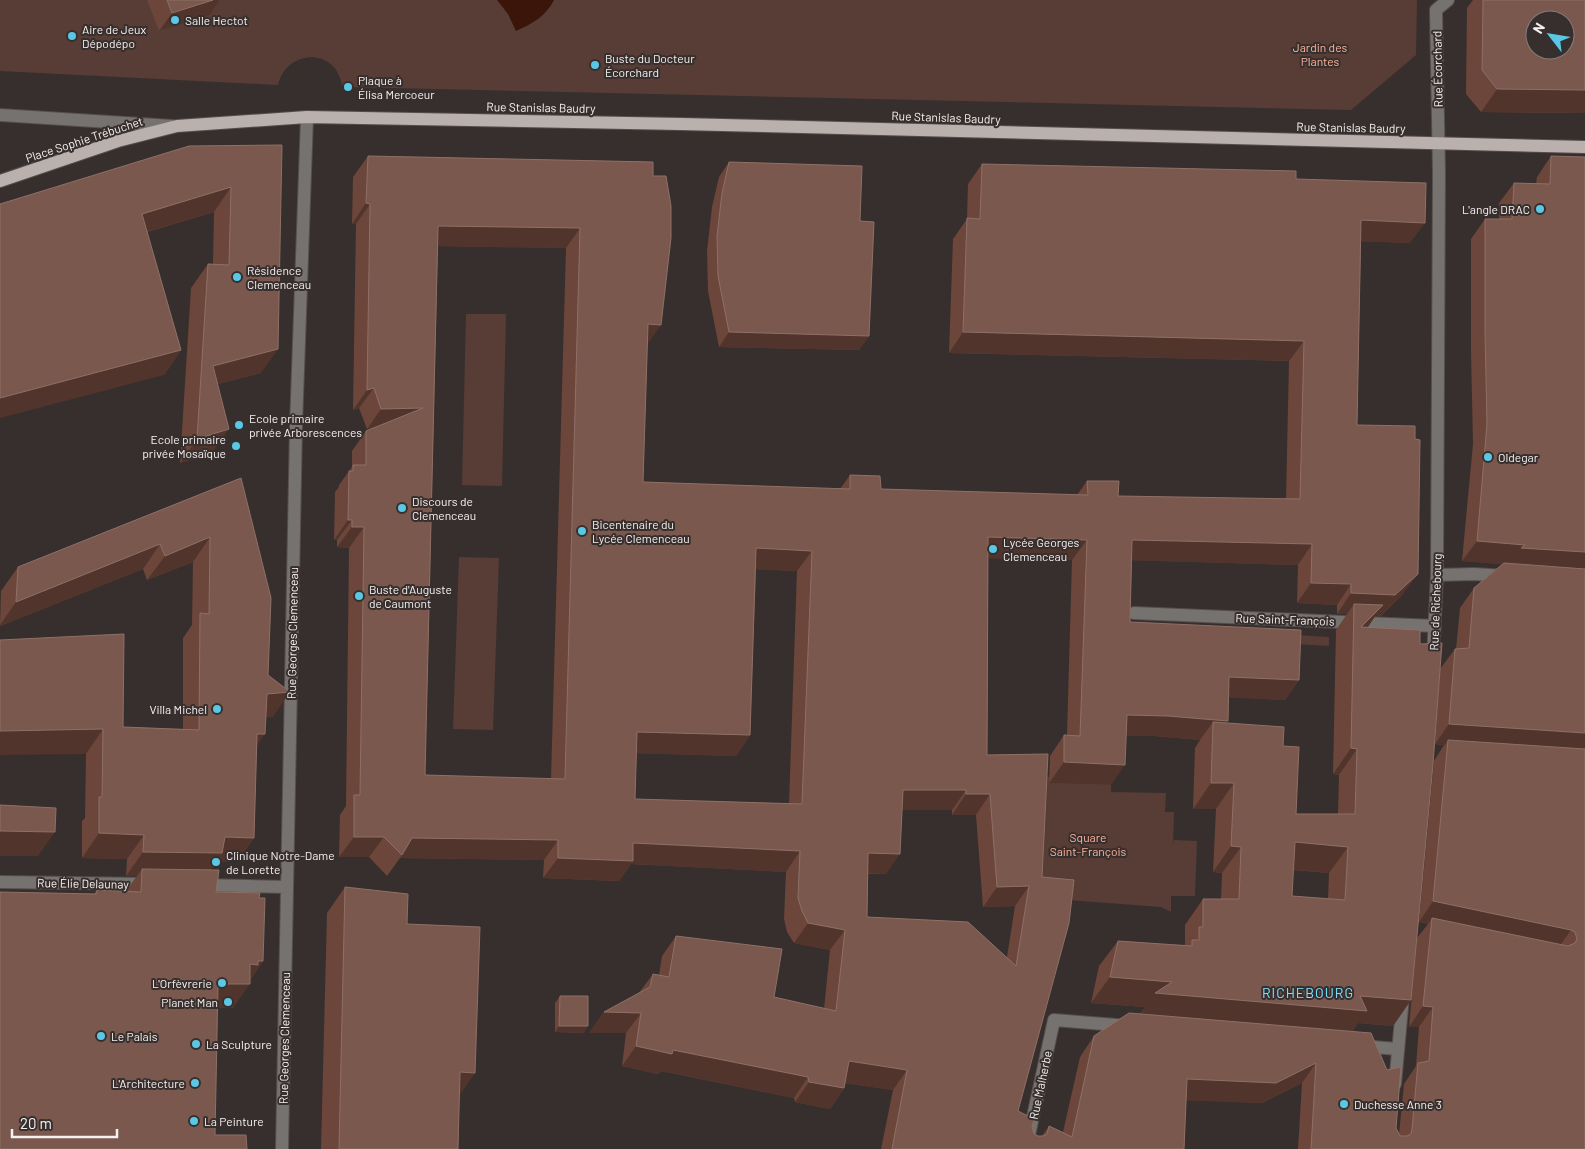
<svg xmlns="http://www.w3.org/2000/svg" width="1585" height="1149" viewBox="0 0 1585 1149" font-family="Barlow,sans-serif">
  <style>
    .green { fill: #573d35 }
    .water { fill: #3b1509 }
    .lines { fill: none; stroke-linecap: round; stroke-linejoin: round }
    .minor-casing { stroke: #564e4c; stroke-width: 14 }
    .major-casing { stroke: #564e4c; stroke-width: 14 }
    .minor { stroke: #767270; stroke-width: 12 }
    .major { stroke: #bab1af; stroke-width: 12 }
    .wall { fill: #6c463a; fill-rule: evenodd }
    .shaded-wall { fill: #51352c }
    .building { fill: #7b584d; stroke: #8e7067; fill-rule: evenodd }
    .poi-dot { fill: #5ac8e5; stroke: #372f2d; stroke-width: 2 }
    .labels { text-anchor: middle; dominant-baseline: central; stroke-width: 4; stroke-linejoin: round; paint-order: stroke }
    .poi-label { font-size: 12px; fill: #f6f1f0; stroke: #372f2d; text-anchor: start }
    .park-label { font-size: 12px; fill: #ffb49d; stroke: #372f2d }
    .street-label { font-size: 12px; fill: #f6f1f0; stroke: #372f2d }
    .neighbourhood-label { font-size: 14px; letter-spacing: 1px; fill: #7fe2fd; stroke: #372f2d }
  </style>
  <rect width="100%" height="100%" fill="#372f2d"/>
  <!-- green -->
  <path class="green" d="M0 0H1417L1416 55 1351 110 348 87 342 86C337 48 287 48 278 85L0 71Z
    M466 314H506L502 486 462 485Z
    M459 557 499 558 493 730 453 729Z
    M1278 634 1329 637V646L1278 643Z
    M1034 775 1111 785V792L1166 793 1165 812H1174L1173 844 1174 840 1197 841 1195 896H1171V912L1161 907 1028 897Z"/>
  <!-- water -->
  <path class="water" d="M497 0H554C546 16 532 24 516 31L508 14Z"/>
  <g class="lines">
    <defs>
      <path id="minor" d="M0 115 172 126
        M1437 575 1474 574 1505 576
        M1134 613 1435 626
        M1433 658 1437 575 1439 173 1436 10 1448 0
        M0 882 147 884
        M202 885 287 887
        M1360 1046 1398 1049
        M1395 1084 1403 997
        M282 1149 296 426 307 117
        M1026 1149 1054 1020 1129 1026"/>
      <path id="major" d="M0 181 118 141 177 126 307 117 681 124 1585 147"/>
    </defs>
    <!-- minor casing -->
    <use href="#minor" class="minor-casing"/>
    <!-- major casing -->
    <use href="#major" class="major-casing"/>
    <!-- minor -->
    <use href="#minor" class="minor"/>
    <!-- major -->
    <use href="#major" class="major"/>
  </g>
  <!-- wall -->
  <path class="wall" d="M147 0H220L210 15 159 31Z
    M1473 0H1585V113L1481 112 1466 94 1467 8Z
    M282 145 261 373 218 384 212 453 180 463 191 288 208 264H213L214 212 147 232 181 350 164 375 0 204Z
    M368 156 653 162 643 482 840 489 850 475 881 489 1077 495 1087 481 1118 496 1286 499 1289 361 949 353 953 239 967 219 968 184 982 164 1296 179 1410 243 1361 241 1357 425 1403 594 1381 616 1376 615 1368 627 1411 1000 1393 1026 1358 1023 1352 1032 1399 1134 1404 1084 1416 1066 1419 1027H1409L1417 938 1428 924 1419 922 1434 761 1444 745 1435 744 1440 669 1455 649H1456L1460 608 1474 588 1502 564 1462 561 1473 444 1471 352V239L1485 219H1499V203L1514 183 1536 184 1537 177 1551 156 1585 1149H1298L1302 1083 1262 1103 1186 1100 1184 1149H881L893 1090 845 1083 844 1088 830 1109 795 1102 794 1098 661 1071 658 1074 622 1066 626 1033H589L604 1012 639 993 653 974 659 975 662 956 676 936 774 997 824 1009 830 950 794 943 787 932 784 919 786 872 631 864 619 881 543 878 544 860 400 858 387 876 369 857H339L340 815 346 806 349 548 337 547V540H334L335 492 339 487V485L352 467V451L366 431 371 429H367L359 408 353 410 356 224H352L353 177ZM438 246 566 248 551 779 425 775ZM988 558 1072 560 1067 735H1064L1050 756 1049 783 1111 785 1126 736H1154L1200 740 1195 748 1193 809H1216L1213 872 1222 873 1221 899H1203L1185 925V946L1118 941 1099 966 1091 1003 1145 1007 1140 1014 1094 1036 1080 1057 1063 1132 1049 1126 1042 1136H1038L1034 1134 1032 1127 1018 1111 1048 754 987 755ZM1132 560 1298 565 1297 603 1337 605V614H1347L1336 630 1333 774 1339 775 1338 814H1296L1283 746 1226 723 1229 697 1285 700 1299 680 1130 622ZM756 569 797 571 789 804 635 799 636 753 736 756 750 735ZM902 810H952V815H976L983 907 1015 906 1007 957 867 917 868 874H886ZM1293 870 1329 873 1328 899 1292 896Z
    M729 162 860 221 869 336 859 350 719 347 708 291 707 251 712 207 719 177Z
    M241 478 268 675 273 717H266L257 746 254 838 237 862H216L210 870 216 892 263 961 250 980 233 1008H218L0 1149 94 894 97 890 126 891 137 876H126L127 859 82 858V821L85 818 86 754 0 640 123 727 183 729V638L192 625 193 562 147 580 143 569 0 626 1 591 18 567Z
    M345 887 407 924 459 1096 458 1149H321L327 913Z
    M560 996 584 1033 555 1032V1003Z"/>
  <!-- shaded-wall -->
  <path class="shaded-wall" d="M213 0H220L210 15 159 31 172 13Z
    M1497 89 1585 90V113L1481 112Z
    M231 187 214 212 125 238 142 214Z
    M366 203 370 204 356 224H352Z
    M1361 220 1425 223 1410 243 1347 241Z
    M438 226 580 228 566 248 424 246Z
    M648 324 661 325 647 345Z
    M729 332 869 336 859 350 719 347Z
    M963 332 1304 341 1289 361 949 353Z
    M278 349 261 373 200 389 213 366Z
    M181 350 164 375 0 418V398Z
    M374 388 359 408 353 410 367 390Z
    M423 408 409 428 367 429 381 409Z
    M229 429 212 453 180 463 197 439Z
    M348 520H352L337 540H334Z
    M352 527H364L349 548 337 547Z
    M210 537 193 562 147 580 165 556Z
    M988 537 1087 540 1072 560 974 558Z
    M1132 540 1312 544 1298 565 1118 560Z
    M1477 541 1525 545 1585 552V574L1510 565 1462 561Z
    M160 544 143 569 0 626V625L16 602Z
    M756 548 812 551 797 571 742 569Z
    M1418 574 1403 594 1381 616 1376 615 1365 631 1354 642V604L1347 614H1337L1351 593Z
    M1311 583 1351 584 1337 605 1297 603Z
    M1229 677 1299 680 1285 700 1215 697Z
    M290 692 273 717 250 718 267 694Z
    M1127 715 1168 716 1228 721 1214 741 1213 722 1200 740 1154 736H1113Z
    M1449 724 1585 733V754L1448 740 1445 745 1435 744Z
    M103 729 86 754 0 755V731Z
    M637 732 750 735 736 756 622 753Z
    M257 734H265L248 758Z
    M1351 748 1357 749 1339 775 1333 774Z
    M1064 762 1125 765 1111 785 1049 783Z
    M1211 783H1234L1216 809H1193Z
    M903 790H966L952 810H889Z
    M966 794H990L976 815H952Z
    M0 831 55 832 38 856H0Z
    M99 833 144 835 127 859 82 858Z
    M225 837 254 838 237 862H216L205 877 142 869 137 876H126L143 852Z
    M354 837H384L369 857H339Z
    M412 838 558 840 544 860 400 858Z
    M1295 842 1348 847 1329 873 1276 868Z
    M633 843 800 851 786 872 631 864 619 881 543 878 558 858Z
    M1231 846 1241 847 1222 873 1213 872Z
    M868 853 900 854 886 874 854 873Z
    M1029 886 1015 906 983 907 997 887Z
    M1433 901 1571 930 1557 950 1432 918 1428 924 1419 922Z
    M808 923 845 930 830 950 794 943Z
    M258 961H263L247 984H250L233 1008H202L218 984 250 964Z
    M1110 977 1172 982 1411 1000 1393 1026 1358 1023 1349 1037 1137 1019 1145 1007 1091 1003Z
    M1423 1006 1433 1007 1419 1027H1409Z
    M604 1012 641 1013 626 1033H589Z
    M559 1026H588L584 1033 555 1032Z
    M636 1046 673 1050 808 1077 794 1098 661 1071 658 1074 622 1066Z
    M849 1061 907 1070 893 1090 835 1082Z
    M1316 1063 1302 1083 1262 1103 1173 1100 1187 1079Z
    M460 1072 475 1073 457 1099Z
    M809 1082 844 1088 830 1109 795 1102Z"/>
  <!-- building -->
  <path class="building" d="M167 0H213L172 13Z
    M1483 0H1585V90L1497 89 1482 70ZM1535 20H1565V50H1535Z
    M282 145 278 349 213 366 229 429 197 439 208 264 229 265 231 187 142 214 181 350 0 398V204L189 146Z
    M368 156 653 162V176H666L671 206V238L661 325 648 324 643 482 850 489V475L880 476 881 489 1088 495 1087 481H1119L1118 496 1300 499 1304 341 963 332 967 218 980 219 982 164 1296 171V179L1426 183 1425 223 1361 220 1357 425 1415 426V439L1420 440 1418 574 1395 595 1351 593V584L1311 583 1312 544 1132 540 1130 622 1301 630 1299 680 1229 677 1228 721 1168 716 1127 715 1125 765 1064 762V735L1080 736 1087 540 988 537 987 755 1048 754 1042 877 1074 880 1069 923 1018 1111 1034 1119 1032 1127 1034 1134 1038 1136H1043L1047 1134 1049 1126 1072 1137 1094 1036 1129 1013 1371 1033 1387 1070 1401 1067 1396 1128 1400 1136H1407L1411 1134 1412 1129 1418 1063 1429 1061 1433 1007 1423 1006 1432 918 1568 946 1575 943 1577 939 1575 932 1571 930 1433 901 1448 740 1585 749V1149H1311L1316 1063 1276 1083 1187 1079 1184 1149H892L907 1070 849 1061 844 1088 809 1082 808 1077 673 1050 672 1054 636 1046 641 1013 604 1012 650 987 653 974 669 977 676 936 782 949 774 997 836 1011 845 930 808 923 802 911 798 898 800 851 633 843V861L558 858V840L412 838 402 855 384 837H354V795H360L364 527H352V520H348L349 471H353V465H366V431L423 408 381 409 374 388 367 390 370 204 366 203ZM438 226 580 228 565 779 425 775ZM756 548 812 551 802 804 635 799 637 732 750 735ZM903 790H966V794H990L997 887 1029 886 1016 966 968 922 867 917 868 853 900 854Z
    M1551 156 1585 157V552L1521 548 1525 545 1477 541 1487 424 1485 332V219H1512L1514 183 1550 184Z
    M729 162 862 166 860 221 874 222 869 336 729 332 718 276 717 236 722 193Z
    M241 478 271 598 268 675 290 692 267 694 265 734H257L254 838 225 837 222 853 143 852 144 835 99 833V797H102L103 729 0 731V640L124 634 123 727 199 730 200 613 209 614 210 537 165 556 160 544 16 602 18 567Z
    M1504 563 1585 569V733L1449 724 1455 649 1469 648 1474 588Z
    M1354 604 1383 605 1361 627 1420 630V644L1442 643 1433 764 1411 1000 1360 996 1367 1011 1155 993 1172 982 1110 977 1118 941 1192 946V940H1199V927H1203V899H1239L1241 847 1231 846 1234 783H1211L1213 722 1284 727 1283 746 1299 747 1296 814H1355L1357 749 1351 748ZM1295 842 1348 847 1345 900 1292 896Z
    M0 805 56 808 55 832 0 831Z
    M142 869 219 870 216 892 260 893 259 898H265L263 961H258V965L250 964V984H218L215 1135H246L247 1149H0V892L96 894 97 890 141 892Z
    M345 887 408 894 407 924 480 927 475 1073 460 1072 458 1149H339Z
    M560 996H588V1026H559Z"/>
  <!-- markers -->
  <g class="poi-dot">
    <circle cx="175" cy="20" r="5"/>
    <circle cx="72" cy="36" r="5"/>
    <circle cx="595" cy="65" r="5"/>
    <circle cx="348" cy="87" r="5"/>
    <circle cx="1540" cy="209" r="5"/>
    <circle cx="237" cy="277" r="5"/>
    <circle cx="239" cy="425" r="5"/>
    <circle cx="236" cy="446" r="5"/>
    <circle cx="1488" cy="457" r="5"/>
    <circle cx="402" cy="508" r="5"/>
    <circle cx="582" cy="531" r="5"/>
    <circle cx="993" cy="549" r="5"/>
    <circle cx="359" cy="596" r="5"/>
    <circle cx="217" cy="709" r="5"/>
    <circle cx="216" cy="862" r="5"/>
    <circle cx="222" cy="983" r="5"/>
    <circle cx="228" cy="1002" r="5"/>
    <circle cx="101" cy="1036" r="5"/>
    <circle cx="196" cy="1044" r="5"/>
    <circle cx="195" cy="1083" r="5"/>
    <circle cx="1344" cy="1104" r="5"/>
    <circle cx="194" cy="1121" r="5"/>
  </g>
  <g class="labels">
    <!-- poi labels -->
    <g class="poi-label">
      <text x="185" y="20">Salle Hectot</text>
      <text x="82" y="29">Aire de Jeux<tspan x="82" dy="14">Dépodépo</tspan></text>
      <text x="605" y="58">Buste du Docteur<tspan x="605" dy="14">Écorchard</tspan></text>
      <text x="358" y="80">Plaque à<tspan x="358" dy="14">Élisa Mercoeur</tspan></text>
      <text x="1530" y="209" text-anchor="end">L'angle DRAC</text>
      <text x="247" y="270">Résidence<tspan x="247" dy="14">Clemenceau</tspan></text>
      <text x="249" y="418">Ecole primaire<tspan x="249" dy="14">privée Arborescences</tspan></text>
      <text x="226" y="439" text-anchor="end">Ecole primaire<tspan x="226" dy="14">privée Mosaïque</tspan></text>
      <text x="1498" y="457">Oldegar</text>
      <text x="412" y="501">Discours de<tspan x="412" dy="14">Clemenceau</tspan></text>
      <text x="592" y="524">Bicentenaire du<tspan x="592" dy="14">Lycée Clemenceau</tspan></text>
      <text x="1003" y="542">Lycée Georges<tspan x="1003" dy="14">Clemenceau</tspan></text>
      <text x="369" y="589">Buste d'Auguste<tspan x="369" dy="14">de Caumont</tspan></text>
      <text x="207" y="709" text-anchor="end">Villa Michel</text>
      <text x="226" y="855">Clinique Notre-Dame<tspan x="226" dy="14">de Lorette</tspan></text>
      <text x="212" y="983" text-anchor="end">L'Orfèvrerie</text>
      <text x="218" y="1002" text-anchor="end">Planet Man</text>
      <text x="111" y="1036">Le Palais</text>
      <text x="206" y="1044">La Sculpture</text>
      <text x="185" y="1083" text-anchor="end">L'Architecture</text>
      <text x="1354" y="1104">Duchesse Anne 3</text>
      <text x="204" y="1121">La Peinture</text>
    </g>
    <!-- park labels -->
    <g class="park-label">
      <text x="1320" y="47">Jardin des<tspan x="1320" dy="14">Plantes</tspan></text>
      <text x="1088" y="837">Square<tspan x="1088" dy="14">Saint-François</tspan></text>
    </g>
    <!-- street labels -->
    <g class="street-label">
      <text transform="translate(1437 69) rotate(-91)">Rue Écorchard</text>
      <text transform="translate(541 107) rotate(1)">Rue Stanislas Baudry</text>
      <text transform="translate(946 117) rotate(2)">Rue Stanislas Baudry</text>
      <text transform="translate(1351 127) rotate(1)">Rue Stanislas Baudry</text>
      <text transform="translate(84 139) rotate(-18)">Place Sophie Trébuchet</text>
      <text transform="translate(1435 602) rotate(-88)">Rue de Richebourg</text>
      <text transform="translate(1285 619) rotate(2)">Rue Saint-François</text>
      <text transform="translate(292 633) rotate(-89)">Rue Georges Clemenceau</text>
      <text transform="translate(83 883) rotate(1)">Rue Élie Delaunay</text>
      <text transform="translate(284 1038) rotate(-89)">Rue Georges Clemenceau</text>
      <text transform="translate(1040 1085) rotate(-78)">Rue Malherbe</text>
    </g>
    <!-- neighbourhood labels -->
    <g class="neighbourhood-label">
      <text x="1308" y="992">RICHEBOURG</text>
    </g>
  </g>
  <!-- north arrow -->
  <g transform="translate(1550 35) rotate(301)"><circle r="24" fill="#372f2d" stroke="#837d7b"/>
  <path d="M0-4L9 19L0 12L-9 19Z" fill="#5ac8e5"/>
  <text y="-8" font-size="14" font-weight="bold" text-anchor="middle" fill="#f6f1f0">N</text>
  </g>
  <!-- scale -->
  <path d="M12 1129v8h105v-8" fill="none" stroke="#f6f1f0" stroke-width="2.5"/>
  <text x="20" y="1129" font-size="15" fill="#f6f1f0" stroke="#372f2d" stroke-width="4" paint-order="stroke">20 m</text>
</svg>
